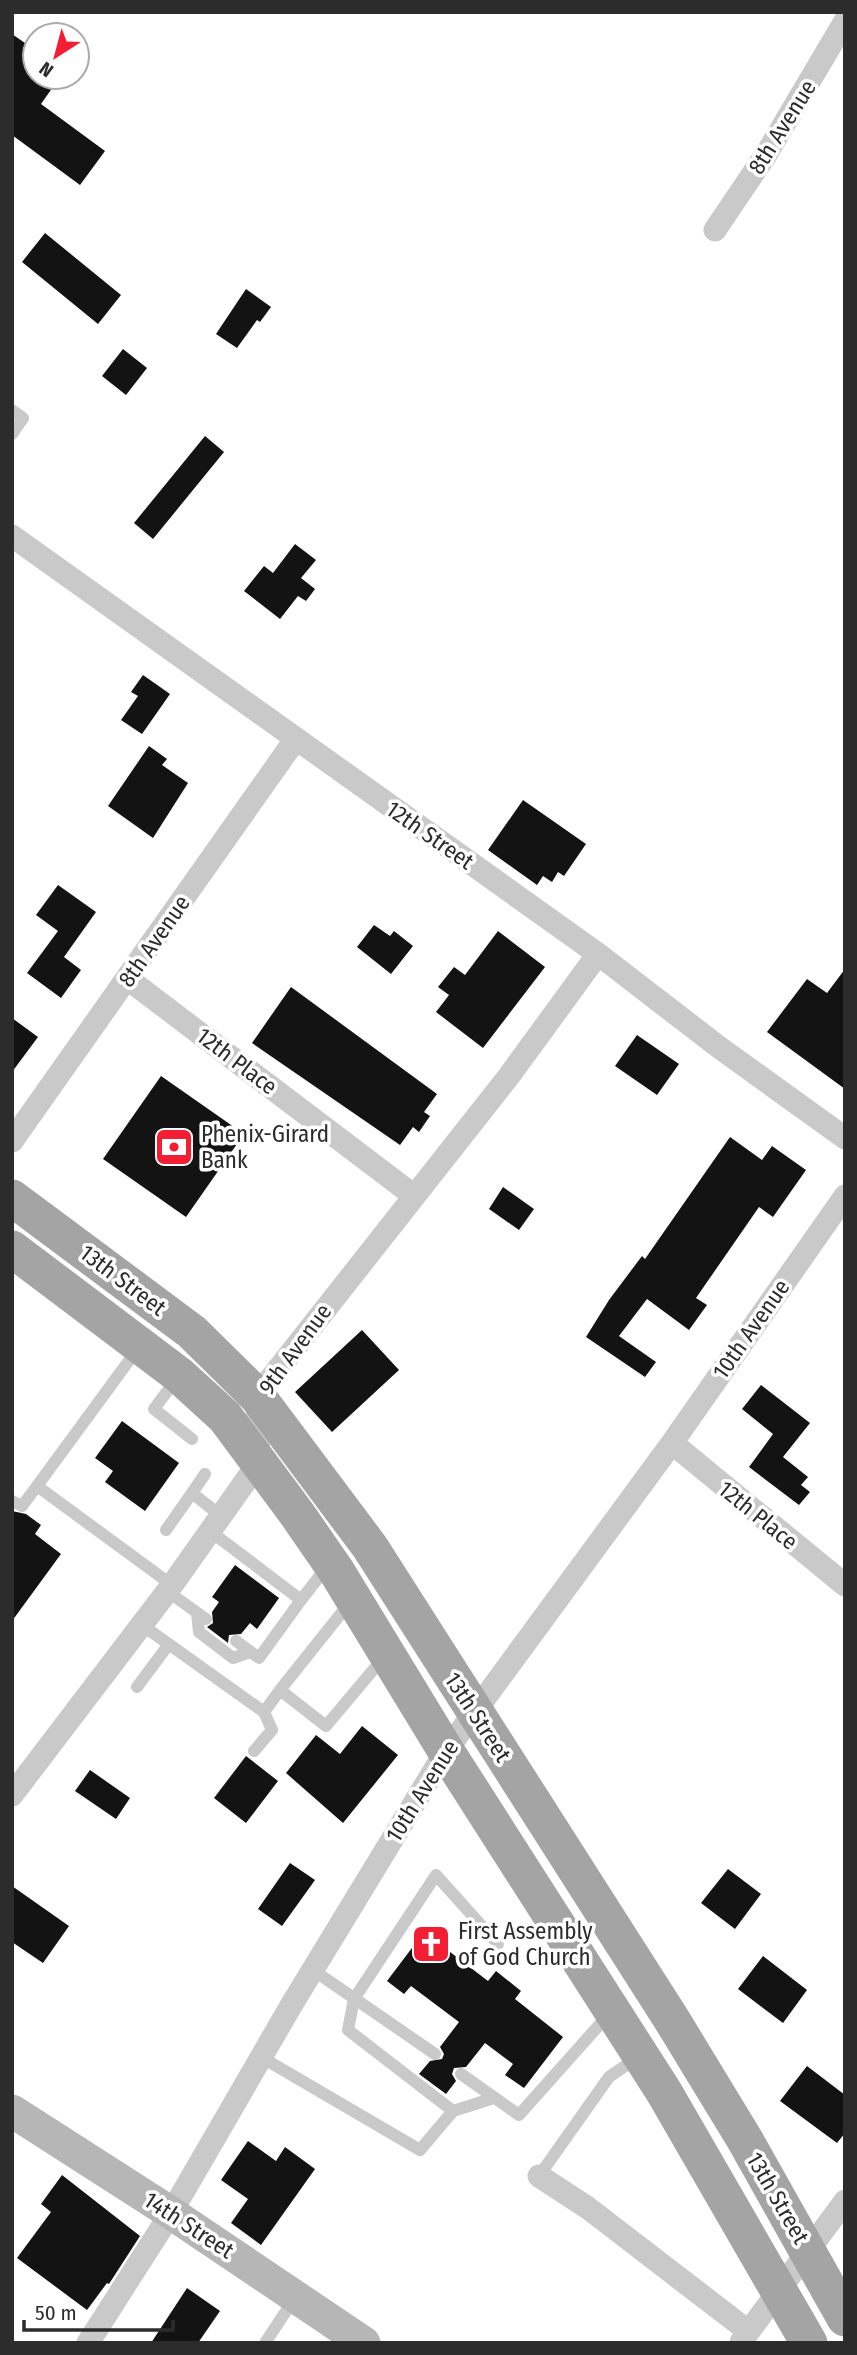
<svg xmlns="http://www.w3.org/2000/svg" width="857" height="2355" viewBox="0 0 857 2355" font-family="'Fira Sans Condensed',sans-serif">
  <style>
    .building { fill: #131313 }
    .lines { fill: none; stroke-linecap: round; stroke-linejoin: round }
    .lane { stroke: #c9c9c9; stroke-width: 12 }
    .street { stroke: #c9c9c9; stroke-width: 23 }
    .secondary { stroke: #b6b6b6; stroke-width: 33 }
    .primary { stroke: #a4a4a4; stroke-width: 37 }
    .labels { text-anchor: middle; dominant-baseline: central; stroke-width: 7; stroke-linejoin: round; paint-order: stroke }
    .street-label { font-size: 23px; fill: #2c2c2c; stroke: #fff }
    .poi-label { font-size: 23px; fill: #2c2c2c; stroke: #fff; text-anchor: start }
  </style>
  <rect width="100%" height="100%" fill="#fff"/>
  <!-- building -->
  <path class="building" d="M12 34 35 50V77H60L41 104 105 151 80 185 12 135Z
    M45 233 121 295 98 324 22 262Z
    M246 289 271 307 260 322 257 320 237 348 216 334Z
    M123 349 147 368 126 395 102 376Z
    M205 436 224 452 153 539 134 523Z
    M295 544 316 560 301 578 315 589 306 601 298 596 280 619 244 591 264 566 273 573Z
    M143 675 170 694 142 734 121 720 138 696 131 692Z
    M149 746 167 759 162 765 188 783 153 838 108 806Z
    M523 800 586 844 564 876 558 872 552 882 543 876 537 885 488 850Z
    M58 885 96 912 64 957 81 970 61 998 27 973 58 931 36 915Z
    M374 925 390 936 394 931 413 946 391 974 357 947Z
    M498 931 545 967 483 1048 436 1012 449 995 438 987 454 967 465 975Z
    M845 969V1089L767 1032 807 979 827 993Z
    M291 987 437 1094 424 1112 430 1116 419 1132 413 1127 400 1145 252 1043Z
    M12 1018 38 1037 12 1072Z
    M637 1035 679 1064 657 1095 615 1066Z
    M161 1076 244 1134 186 1217 103 1159Z
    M730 1137 762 1160 772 1146 806 1170 773 1217 759 1207 696 1298 707 1305 689 1330 647 1299 619 1336 656 1362 645 1377 586 1337 609 1300 642 1256 645 1259Z
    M503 1187 534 1209 519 1230 489 1209Z
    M362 1330 399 1370 332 1432 295 1392Z
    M761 1385 810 1423 783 1457 808 1477 801 1485 810 1492 799 1505 749 1467 773 1434 742 1409Z
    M122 1421 179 1463 145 1511 105 1482 113 1471 95 1458Z
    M12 1511 26 1514 41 1525 35 1534 61 1554 12 1621Z
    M235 1565 279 1598 257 1629 250 1623 241 1634 229 1635 228 1643 207 1627 213 1623 212 1612 219 1602 212 1597Z
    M362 1726 398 1755 343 1823 286 1773 316 1735 340 1754Z
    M246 1756 278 1781 246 1823 214 1798Z
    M90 1770 130 1798 116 1819 75 1791Z
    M290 1863 315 1880 282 1926 258 1909Z
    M728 1869 761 1894 735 1929 701 1903Z
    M12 1886 69 1926 43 1963 12 1942Z
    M424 1932 488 1981 496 1971 521 1991 515 1999 563 2037 524 2088 505 2075 513 2064 485 2043 466 2067 454 2068 452 2074 456 2081 446 2094 419 2074 430 2061 442 2059 444 2054 440 2047 459 2022 411 1986 404 1994 387 1981Z
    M763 1956 807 1990 783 2023 738 1989Z
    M807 2066 845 2095V2133L837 2143 780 2101Z
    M248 2141 276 2161 285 2147 315 2169 261 2245 231 2223 248 2199 221 2180Z
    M62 2175 140 2236 109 2284 107 2283 87 2310 17 2258 51 2212 41 2204Z
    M187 2288 220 2311 198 2343H151Z"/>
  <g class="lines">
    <!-- lane -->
    <path class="lane" d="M12 410 23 418 12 434
      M139 1347 37 1486 172 1585
      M177 1378 154 1409 192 1439
      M192 1493 205 1474
      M12 1501 22 1506 37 1486
      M166 1530 192 1493 221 1516
      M210 1531 301 1600 259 1658 236 1641
      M167 1591 206 1619
      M301 1600 329 1564
      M351 1601 280 1690 326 1726 384 1657
      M197 1613 199 1632 233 1658 250 1652
      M142 1625 264 1712 280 1690
      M137 1687 169 1644
      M254 1751 272 1730 264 1712
      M313 1970 435 2054
      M261 2057 420 2150 453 2111 348 2030 354 1999 436 1875 498 1944
      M461 2074 519 2115 609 2014
      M453 2111 494 2098
      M539 2176 609 2077 638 2057
      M265 2343 294 2299"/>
    <!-- street -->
    <path class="street" d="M715 230 767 153 845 21
      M12 536 598 954 720 1048 845 1138
      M128 979 413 1195
      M12 1141 295 740
      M672 1443 845 1585
      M12 1795 172 1585 259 1462 257 1396 509 1076 598 954
      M539 2176 588 2208 748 2331
      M741 2342 845 2201
      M88 2343 171 2213 292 2004 446 1751 672 1443 845 1196"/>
    <!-- secondary -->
    <path class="secondary" d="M12 2111 171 2213 364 2343"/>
    <!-- primary -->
    <path class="primary" d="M12 1198 192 1332 257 1396 370 1547 672 2020 745 2140 845 2318
      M12 1249 179 1375 225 1417 297 1514 337 1572 446 1751 664 2092 809 2343"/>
  </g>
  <!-- icons -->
  <defs>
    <symbol id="bank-square" viewBox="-11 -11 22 22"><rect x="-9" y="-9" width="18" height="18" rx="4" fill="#f31e34" stroke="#fff"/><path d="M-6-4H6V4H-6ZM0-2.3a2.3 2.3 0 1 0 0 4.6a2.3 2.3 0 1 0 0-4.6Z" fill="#fff"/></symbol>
    <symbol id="church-square" viewBox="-11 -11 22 22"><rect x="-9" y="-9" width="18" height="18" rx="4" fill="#f31e34" stroke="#fff"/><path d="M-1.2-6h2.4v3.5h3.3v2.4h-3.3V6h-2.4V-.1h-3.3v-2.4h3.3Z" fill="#fff"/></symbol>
  </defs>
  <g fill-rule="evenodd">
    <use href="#bank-square" x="152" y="1125" width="44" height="44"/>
    <use href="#church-square" x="409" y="1922" width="44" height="44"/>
  </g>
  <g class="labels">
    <!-- street labels -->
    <g class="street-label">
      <text transform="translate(782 127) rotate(-58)">8th Avenue</text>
      <text transform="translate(430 835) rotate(35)">12th Street</text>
      <text transform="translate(154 941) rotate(-55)">8th Avenue</text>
      <text transform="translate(237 1061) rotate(37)">12th Place</text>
      <text transform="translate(123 1280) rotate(37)">13th Street</text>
      <text transform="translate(751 1329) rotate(-55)">10th Avenue</text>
      <text transform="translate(295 1349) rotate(-54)">9th Avenue</text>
      <text transform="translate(758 1515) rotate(39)">12th Place</text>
      <text transform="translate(478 1717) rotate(57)">13th Street</text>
      <text transform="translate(422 1791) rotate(-58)">10th Avenue</text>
      <text transform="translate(778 2198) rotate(60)">13th Street</text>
      <text transform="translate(189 2225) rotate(33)">14th Street</text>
    </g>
    <!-- poi labels -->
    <g class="poi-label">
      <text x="201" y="1134">Phenix-Girard<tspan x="201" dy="26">Bank</tspan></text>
      <text x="458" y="1931">First Assembly<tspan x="458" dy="26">of God Church</tspan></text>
    </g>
  </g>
  <!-- border -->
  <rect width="857" height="2355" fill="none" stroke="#2c2c2c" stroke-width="28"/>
  <!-- north arrow -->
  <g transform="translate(56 56) rotate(216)"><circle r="33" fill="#ffffff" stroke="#ababab" stroke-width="2"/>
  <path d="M0-5L12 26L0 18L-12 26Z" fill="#f31e34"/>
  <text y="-10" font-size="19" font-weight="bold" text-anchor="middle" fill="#2c2c2c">N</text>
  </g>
  <!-- scale -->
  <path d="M24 2320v10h149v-10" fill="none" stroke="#2c2c2c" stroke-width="3.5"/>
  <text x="35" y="2320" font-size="21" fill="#2c2c2c" stroke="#ffffff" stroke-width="5" paint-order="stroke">50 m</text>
</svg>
